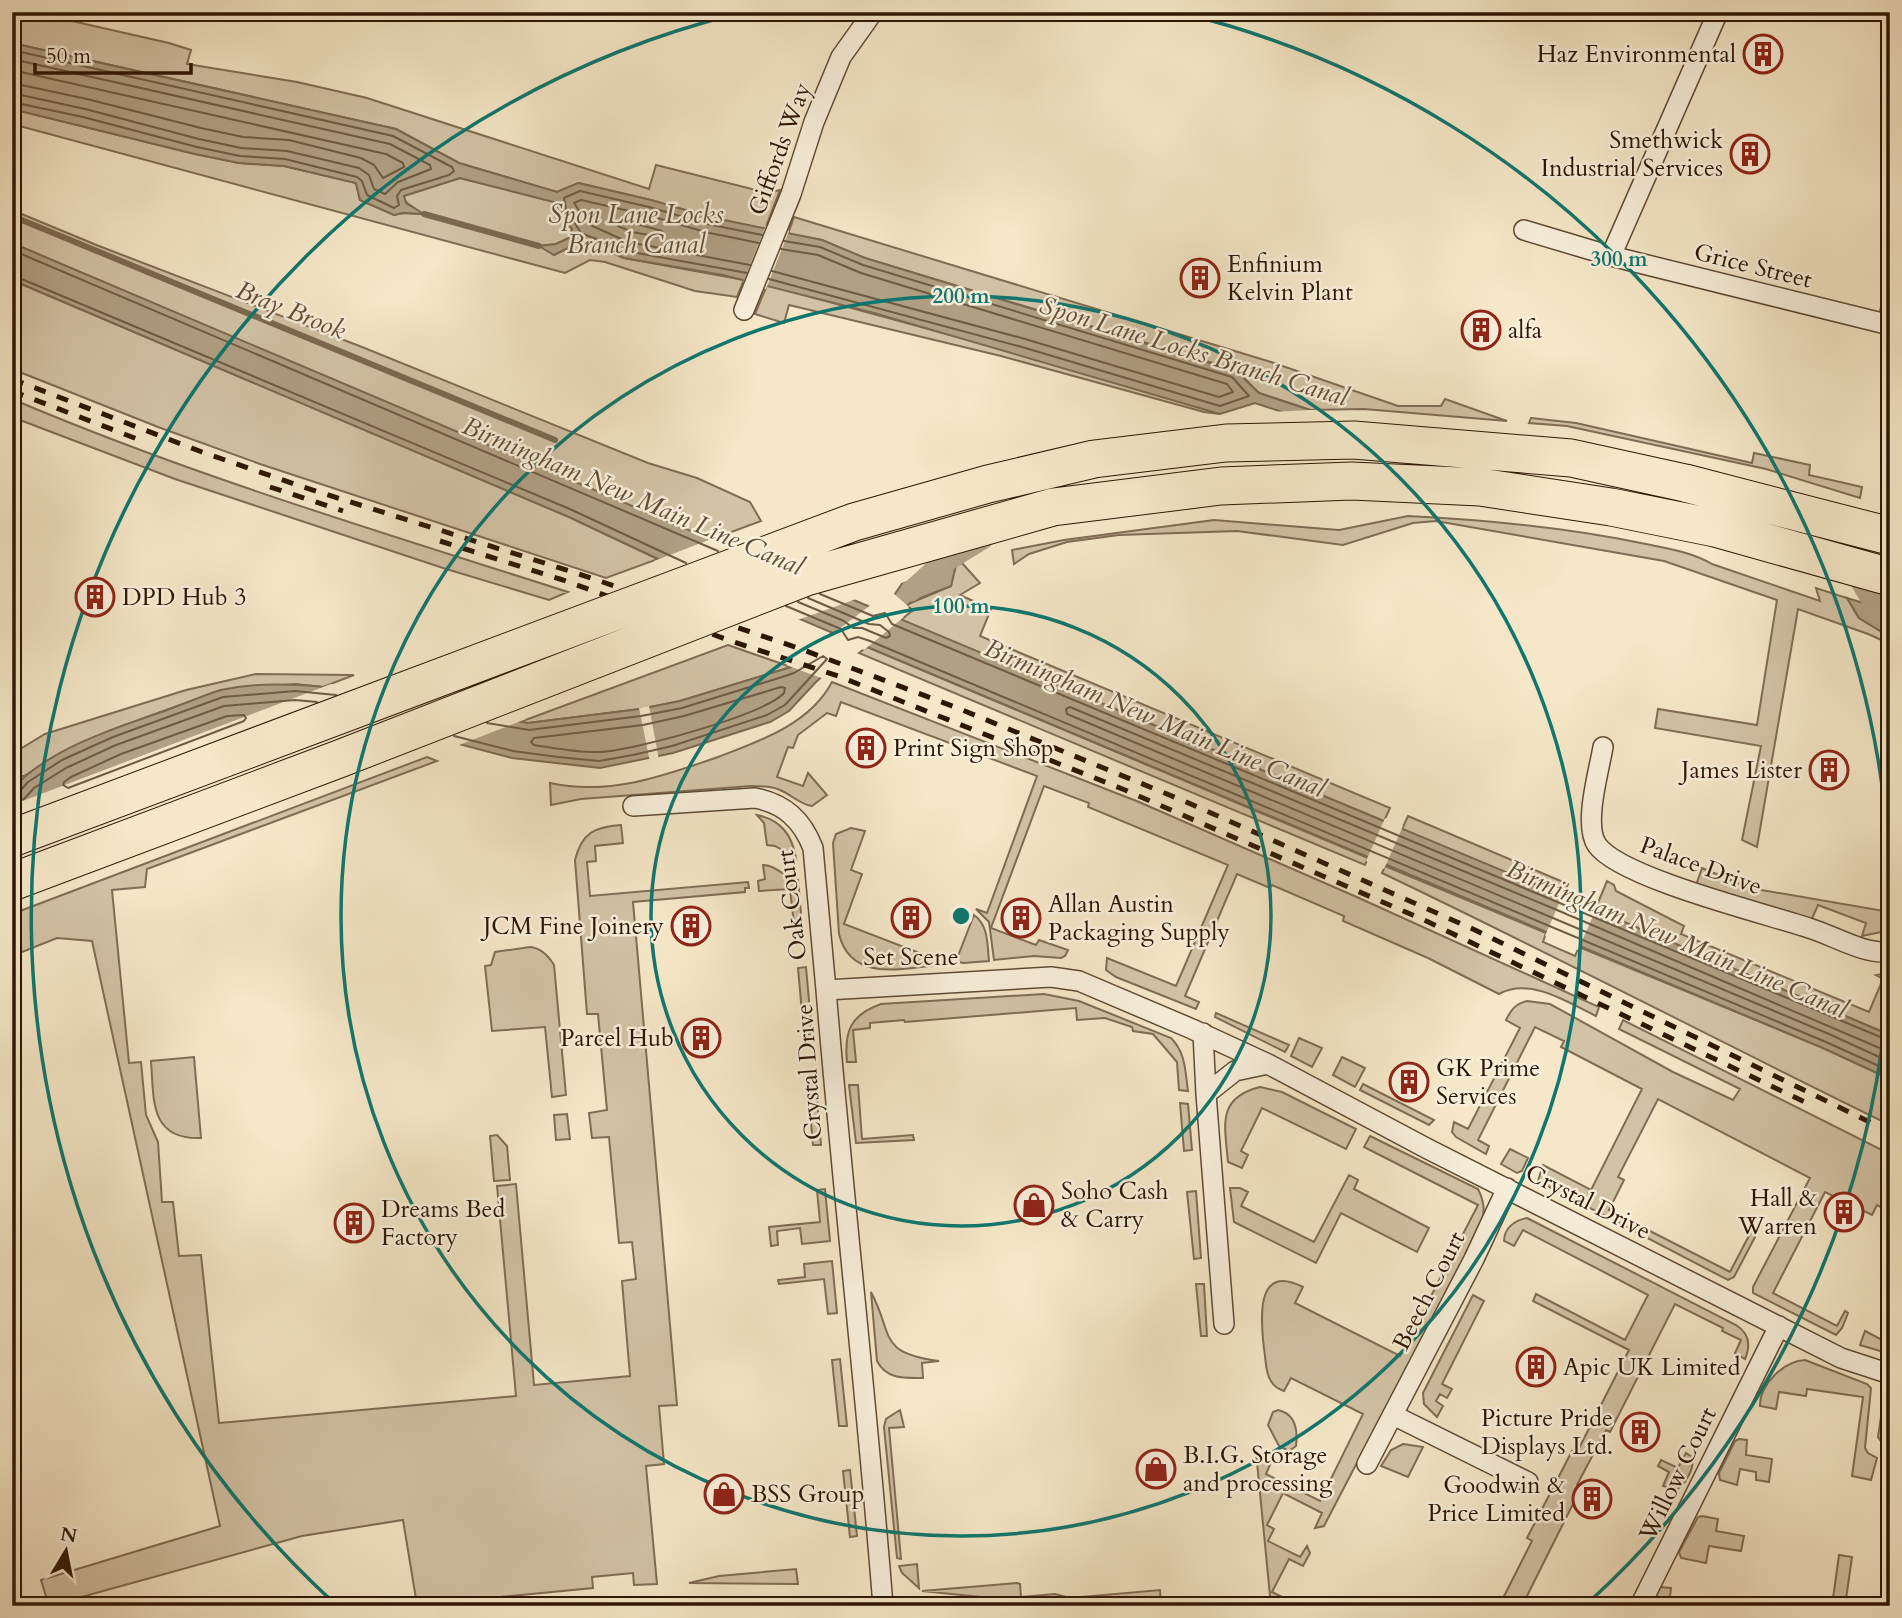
<svg xmlns="http://www.w3.org/2000/svg" width="1902" height="1618" viewBox="0 0 1902 1618" font-family="Cardo,serif">
  <style>
    .green { fill: #d3c3a6; stroke: #806c54; stroke-width: 2 }
    .water { fill: #b1a084; stroke: #7c6950; stroke-width: 2 }
    .pier { fill: #f5e7c7 }
    .lines { fill: none; stroke-linecap: round; stroke-linejoin: round }
    .shore { stroke: #6f5b44; stroke-width: 2 }
    .stream { stroke: #7c6950; stroke-width: 6 }
    .canal { stroke: #b1a084; stroke-width: 21 }
    .street-casing { stroke: #5f4a34; stroke-width: 22 }
    .street { stroke: #f8efdb; stroke-width: 19 }
    .rail { stroke: #2d1603; stroke-width: 5; stroke-dasharray: 12 12; stroke-linecap: butt }
    .highway-bridge-casing { stroke: #2d1603; stroke-width: 39; stroke-linecap: butt }
    .highway-bridge { stroke: #f5e7c7; stroke-width: 37 }
    .ring { fill: none; stroke: #0f766e; stroke-width: 3.5 }
    .labels { text-anchor: middle; dominant-baseline: central; stroke-width: 5; stroke-linejoin: round; paint-order: stroke }
    .poi-label { font-size: 24px; fill: #2d1603; stroke: #f8efdb; text-anchor: start }
    .street-label { font-size: 24px; fill: #2d1603; stroke: #f8efdb }
    .water-label { font-size: 26px; font-style: italic; fill: #624d37; stroke: #f8efdb }
    .centre { fill: #0f766e; stroke: #f8efdb; stroke-width: 3.5 }
    .ring-label { font-size: 21px; text-anchor: middle; font-weight: bold; fill: #0f766e; stroke: #f8efdb; stroke-width: 5; stroke-linejoin: round; paint-order: stroke }
  </style>
  <rect width="100%" height="100%" fill="#f5e7c7"/>
  <filter id="stains"><feTurbulence type="fractalNoise" baseFrequency=".00286" numOctaves="4"/><feColorMatrix values="0 0 0 0 .2 0 0 0 0 .09 0 0 0 0 .02 0 0 0 .5 -.17"/></filter>
  <radialGradient id="worn" r=".72"><stop offset=".6" stop-color="#630" stop-opacity="0"/><stop offset="1" stop-color="#630" stop-opacity=".3"/></radialGradient>
  <!-- green -->
  <path class="green" d="M12 12H32L169 43 191 50 187 64 297 82 367 98 649 189 656 165 768 193 780 190 765 229 709 217 651 200 579 183 557 192 459 163 396 129 12 43Z
    M12 109 195 154 239 163 284 166 356 183 360 200 394 215 403 213 422 214 406 202 403 196 460 178 558 203 559 212 572 229 569 238 556 244 541 246 554 255 584 240 624 258 744 280 737 297 695 291 605 262 590 260 565 273 12 124Z
    M12 210 99 246 362 347 648 463 697 478 750 502 761 521 710 540 12 243Z
    M794 217 1271 362 1398 406H1441L1445 399 1507 421 1364 409 1310 410 1259 393 1236 370 865 258 822 240 788 234Z
    M1889 272H1890V313L1880 311Z
    M12 280 569 517 658 559 606 578 260 464 158 427 12 369Z
    M767 285 1020 354 1220 414 1204 412 1001 356 789 305 784 323 755 314Z
    M12 399C193 476 381 532 568 592L549 600 443 568 175 479 12 417Z
    M1531 418 1576 423 1752 463 1754 453 1810 465 1809 475 1862 487 1860 498 1766 469 1567 426 1529 423Z
    M1408 516C1489 520 1566 527 1646 544 1669 549 1692 552 1712 564L1820 601 1816 588 1847 598 1859 618 1890 637V644L1868 634 1798 609 1757 847 1742 840 1761 746 1655 728 1658 709 1757 725 1777 600 1664 561 1436 521 1413 523 1343 545 1237 531 1119 535 1067 542 1029 554 1014 564 1012 550 1064 540 1214 520 1339 530Z
    M962 563 980 583 960 595 991 609 980 636 1390 808 1384 821 901 620 913 610 906 605 951 586 956 565Z
    M728 645 791 667 680 701 640 709 528 723 520 722Z
    M867 647 1368 858 1365 865 859 653Z
    M256 674 354 675 323 687 295 684 221 690 111 730 59 754 24 776H12V754L45 734 186 690Z
    M832 682 1139 802 1359 898 1599 1007 1596 1016C1567 1002 1530 977 1499 994L1428 958 1343 921 1344 916 1272 885 1270 888 1237 874 1185 996 1199 1002 1196 1009 1116 977 1106 970 1107 958 1176 986 1228 865 1088 807 1089 803 1044 786 991 928 1036 945 1039 940 1068 950 1065 956 1061 958 1034 956 994 960 989 922 976 909 987 913 1037 776 841 702 836 716 827 713 798 735 793 748 788 747 777 777 803 786 808 773 827 795 812 806C799 804 792 795 780 790 771 786 761 786 751 786L581 799 551 805 550 783C608 796 664 776 718 757 760 741 810 724 832 682Z
    M427 757 437 761 147 869 145 887 112 890 129 1063 141 1062 146 1115 158 1142 162 1202H173L179 1256 201 1255 219 1423 516 1396 497 1186 516 1184 534 1385 630 1376 622 1281 636 1279 632 1242 619 1243 609 1137 592 1138 589 1113 607 1110 598 1014H587L575 860C582 832 595 827 621 825L623 843 595 846 596 861 587 862 590 896 748 882 749 888H745V892L633 902 677 1405 659 1406 664 1464 646 1466 657 1584 634 1585 633 1573 592 1577 593 1588 417 1605 403 1520 302 1536 49 1606 41 1580 220 1526 92 941 57 938 12 956V914Z
    M757 815C781 820 792 835 796 858L775 846 767 845 764 823Z
    M1408 816 1568 884 1563 896 1402 829Z
    M851 828 865 831 851 870 862 874 844 924 948 964C909 967 851 985 839 934L833 843 836 834Z
    M763 865C777 865 784 878 798 880L802 925H794L790 889 759 891 758 881 765 879Z
    M1385 866 1546 933 1543 942 1575 956 1579 947 1823 1048 1890 1079V1125C1720 1042 1552 954 1382 873Z
    M1702 868 1750 888 1890 912V922L1881 932 1862 936 1866 923 1818 905 1811 921 1696 885Z
    M1607 881 1614 885 1616 891 1684 926 1681 934 1869 1012 1883 979 1876 975 1890 973V1035L1595 910Z
    M974 915C989 926 987 944 989 961L963 963 956 961Z
    M530 947C541 948 548 955 554 965L566 1095 552 1097 545 1027 492 1031 485 966 491 965 495 952Z
    M806 967 812 1034 804 1035 798 968Z
    M1044 994 1079 1001 1171 1038C1186 1053 1185 1071 1188 1091L1179 1090 1177 1062 1153 1034 1133 1031 1132 1027 1105 1018 1077 1020 1076 1008 905 1022 904 1020 870 1023V1028L853 1030 856 1062H847C844 1032 850 1015 881 1004Z
    M1527 1001 1550 1004 1673 1072 1733 1100 1740 1089 1619 1029 1623 1020 1890 1154V1212L1877 1205 1872 1215 1825 1192 1773 1293 1837 1326 1845 1311 1848 1313 1842 1328 1836 1335 1753 1293V1287L1810 1178 1658 1099 1618 1177 1624 1180 1609 1210 1730 1272 1753 1228 1755 1237 1734 1277 1728 1280 1538 1181 1543 1165 1591 1190 1642 1089 1561 1047 1564 1041 1535 1027 1478 1140 1489 1146 1486 1154 1456 1137 1452 1132 1454 1122 1468 1129 1520 1028 1506 1020C1511 1010 1515 1004 1527 1001Z
    M1216 1013 1289 1045 1285 1052 1215 1017Z
    M1299 1038 1322 1048 1312 1067 1291 1056Z
    M194 1057 201 1138C149 1140 154 1099 151 1061Z
    M1342 1057 1365 1068 1355 1087 1333 1075Z
    M807 1078H815L821 1145H813Z
    M1363 1084 1434 1120 1429 1125 1360 1090Z
    M849 1085H858L862 1139 913 1135 914 1140 856 1143Z
    M1260 1087 1282 1092 1356 1129 1346 1149 1262 1108 1241 1151 1248 1155 1242 1168 1228 1162C1225 1126 1216 1098 1260 1087Z
    M1180 1103 1188 1104 1192 1150 1184 1151Z
    M567 1114 570 1139 556 1140 554 1115Z
    M497 1135 507 1146 510 1180 494 1181 490 1136Z
    M1370 1136 1478 1189C1484 1201 1485 1210 1482 1223L1324 1526 1315 1528 1322 1513 1283 1493 1267 1525 1274 1529 1268 1541 1300 1557 1307 1546 1310 1553 1303 1566 1289 1559 1272 1592 1286 1599 1282 1606H1271L1256 1452 1272 1460 1266 1474 1320 1501 1363 1414 1291 1378 1284 1391C1279 1389 1274 1387 1271 1381 1265 1373 1266 1359 1264 1349 1261 1322 1254 1262 1303 1287L1295 1303 1400 1356 1478 1205 1364 1147Z
    M1510 1149 1528 1158 1522 1171 1517 1173 1501 1164Z
    M1349 1175 1358 1180 1354 1189 1429 1228 1417 1252 1341 1213 1316 1263 1234 1222 1230 1188H1240L1248 1192 1241 1206 1314 1242Z
    M825 1189 830 1241 802 1244 800 1228 777 1231 778 1245 771 1246 769 1227 820 1222 817 1190Z
    M1196 1191 1201 1258 1194 1259 1187 1192Z
    M1527 1218 1736 1325C1749 1333 1751 1345 1745 1359L1735 1353 1741 1340 1722 1331 1723 1328 1675 1304 1610 1432 1606 1430 1577 1485 1581 1488 1522 1606H1499L1532 1541 1527 1538 1572 1451 1577 1452 1629 1350 1533 1301 1536 1294 1625 1340 1648 1295 1523 1230 1514 1246 1504 1241C1504 1228 1515 1220 1527 1218Z
    M832 1261 837 1313 828 1314 824 1279 779 1284 778 1280 805 1277 804 1264Z
    M1196 1284H1204L1207 1336H1201Z
    M871 1292C894 1335 877 1353 939 1361L922 1363 923 1378C905 1378 887 1380 877 1361Z
    M1473 1295 1484 1301 1442 1384 1452 1389 1447 1398 1440 1394 1436 1401 1443 1406 1437 1417 1424 1404 1423 1393Z
    M1865 1331 1890 1344V1354L1860 1345Z
    M840 1359 847 1426H839L832 1360Z
    M1805 1360 1867 1384 1871 1388 1865 1448 1868 1453 1877 1458 1871 1480 1852 1476 1863 1397 1807 1389 1806 1396 1779 1392 1776 1409 1760 1406C1759 1385 1784 1361 1805 1360Z
    M1885 1390 1890 1392V1410L1883 1437 1890 1438V1445L1882 1443 1878 1437Z
    M900 1410 904 1427 889 1428 901 1559 897 1558 884 1427 886 1419Z
    M1278 1410C1296 1414 1298 1430 1296 1446L1289 1451 1279 1446 1268 1425 1273 1412Z
    M1739 1439 1747 1440 1746 1455 1772 1459 1769 1482 1756 1480V1472L1740 1469 1737 1485 1720 1480 1719 1473 1735 1441Z
    M1403 1444 1423 1447 1408 1477 1381 1466 1391 1450Z
    M1686 1453 1692 1457C1695 1468 1685 1486 1675 1490L1663 1486 1669 1472 1658 1466 1661 1460 1678 1468Z
    M850 1470 857 1536 850 1537 843 1471Z
    M1702 1516 1718 1519 1716 1531 1744 1536 1741 1551 1709 1546 1706 1563 1681 1558 1679 1552 1698 1517Z
    M1839 1555 1852 1557 1845 1606H1832Z
    M917 1564 919 1588 902 1573 899 1566Z
    M796 1569 798 1584 689 1583 719 1576Z
    M1017 1583 1020 1584 1021 1597 1055 1594 1070 1598 1160 1590 1161 1606H1069L922 1591Z
    M1660 1587 1671 1588 1669 1604 1681 1606H1648Z"/>
  <!-- water -->
  <path class="water" d="M12 43 396 129 459 163 557 192 578 183 651 200 709 217 822 240 865 258 1236 371 1259 393 1340 420 1337 430 1255 403 1220 414 874 313 723 275 624 258 584 240 554 255 539 246 556 244 569 238 572 229 559 211 558 203 460 178 404 196 406 203 424 214 403 213 394 215 360 200 356 183 284 166 239 163 195 154 12 109Z
    M12 243 875 609 895 594 903 582 956 565 951 586 913 601 893 616 1563 896 1890 1035V1079L1823 1048 858 643 816 682 789 711 770 722 673 753 600 768 512 758 444 740 337 727 12 835V789C52 746 117 728 170 709 187 703 204 695 221 690 252 683 292 684 323 687L528 723 640 709 680 701 791 667 840 636 658 559 569 517 12 280Z
    M1847 598 1890 611V637L1859 618Z"/>
  <!-- pier -->
  <path class="pier" d="M766 225 789 231 766 289 743 283Z
    M1310 410H1321L1342 417 1344 420 1340 432 1336 433 1270 412Z
    M714 538 859 598 795 621 654 561Z
    M955 562 960 564 898 584 902 579Z
    M892 592 909 607 899 615 904 617 864 650 858 647 824 679 786 665 831 639 833 637 830 636 872 604 875 605Z
    M331 684 372 687 526 719 454 747 336 731 12 839V805Z
    M649 706 659 760 650 762 639 708Z
    M1385 818 1403 826 1384 869 1366 861Z
    M1564 892 1597 907 1578 950 1545 936Z"/>
  <g class="lines">
    <!-- shore -->
    <path class="shore" d="M12 50 393 136 452 167 454 171 449 175 401 190 397 196 399 205 394 208 367 195 362 181 357 177 285 159 240 156 197 147 83 117 12 102
      M12 59 390 144 430 165 431 169 398 182 385 194 374 189 369 175 359 168 287 151 241 148 199 139 85 109 12 93
      M12 70 386 154 403 163 404 167 383 178 374 165 361 158 289 140 243 137 201 128 87 99 12 83
      M622 220 662 231 664 235 660 237 632 232 618 226V222Z
      M12 250 718 551
      M750 265 628 242 588 224 574 203 581 200 647 215 705 232 759 243
      M772 271 1025 339 1219 397 1233 392 1227 384 861 273 818 255 781 249
      M747 273 626 251 581 233 566 209 564 198 580 191 649 207 707 224 762 235
      M12 275 572 510 686 563
      M769 279 1022 347 1220 406 1249 396 1232 377 863 265 820 247 784 241
      M820 594 873 616 885 613 892 624 1890 1041
      M798 602 844 621 853 628H862L886 638 890 636 889 632 880 625 869 624 808 598
      M786 606 841 629 848 640 858 637 870 641 1826 1042 1890 1071
      M781 687 785 688 784 693C764 715 632 751 599 752 578 753 555 748 534 745L531 742 534 738 643 725 684 716Z
      M244 715 246 718 244 721 68 788 63 785 64 782 71 777 121 754 227 716Z
      M454 736 513 751 558 757 599 761 633 755 672 746 767 715 785 705 827 659 823 656 794 673 779 678 682 708 641 716 529 730 487 723
      M12 793 19 792 28 782 62 760 113 737 223 697 295 691 336 695
      M12 802 24 799 34 788 66 768 116 745 224 706 295 700 317 702
      M1890 1050 1882 1049 1557 910 1070 707 1066 709 1067 714 1829 1034 1890 1062"/>
    <!-- stream -->
    <path class="stream" d="M424 214 539 246
      M12 216 555 440"/>
    <!-- canal -->
    <path class="canal" d="M1802 530 1838 543 1870 597 1890 608
      M911 591 940 565 984 538"/>
    <defs>
      <path id="street" d="M1524 230 1611 256 1890 325
        M1611 256 1718 12
        M744 310 791 194 814 122 841 57 873 12
        M1603 747C1599 771 1583 825 1597 845 1620 878 1767 914 1809 928 1835 936 1862 954 1890 952
        M633 806 755 798C785 804 802 820 813 848L826 990
        M1203 1033 1206 1094
        M1224 1324 1206 1094 1235 1071 1268 1064
        M1393 1415 1528 1482
        M1367 1464 1474 1259 1507 1188
        M883 1606C867 1400 843 1196 826 990L1051 977 1079 981 1192 1029 1268 1064 1428 1149 1841 1358 1890 1374
        M1640 1606 1779 1326"/>
    </defs>
    <!-- street casing -->
    <use href="#street" class="street-casing"/>
    <!-- street -->
    <use href="#street" class="street"/>
    <!-- rail -->
    <path class="rail" d="M12 379 202 452 303 487 576 573 801 649 955 707 1184 801 1475 930 1890 1132
      M12 391 145 442
      M270 487 343 511
      M440 541 563 580 731 641 838 676 1125 790 1424 920 1811 1105"/>
    <defs>
      <path id="highway-bridge" d="M12 838 854 522 988 484 1094 459 1226 443 1354 440 1571 458 1685 483 1890 536
        M12 882 339 759 806 577 1053 507 1221 486 1352 481 1480 487 1611 507 1715 528 1890 577"/>
    </defs>
    <!-- highway-bridge casing -->
    <use href="#highway-bridge" class="highway-bridge-casing"/>
    <!-- highway-bridge -->
    <use href="#highway-bridge" class="highway-bridge"/>
  </g>
  <!-- distance rings -->
  <g class="ring">
    <circle cx="961" cy="916" r="310"/>
    <circle cx="961" cy="916" r="620"/>
    <path d="M1890 965A930 930 0 0 1 1589 1602M333 1602A930 930 0 0 1 736 14M1186 14A930 930 0 0 1 1890 867"/>
  </g>
  <!-- icons -->
  <defs>
    <symbol id="building-ring" viewBox="-11 -11 22 22"><circle r="9.5" fill="#f8efdb" stroke="#8f2418" stroke-width="1.5"/><path d="M-4-6H4V6H1V3H-1V6H-4ZM-2.5-4.3h1.7v1.8h-1.7ZM.8-4.3h1.7v1.8H.8ZM-2.5-1h1.7V.8h-1.7ZM.8-1h1.7V.8H.8Z" fill="#8f2418"/></symbol>
    <symbol id="shop-ring" viewBox="-11 -11 22 22"><circle r="9.5" fill="#f8efdb" stroke="#8f2418" stroke-width="1.5"/><path d="M-5-2.5h2.3a2.7 3.5 0 0 1 5.4 0H5L5.5 6h-11ZM-1.5-2.5h3a1.5 2.3 0 0 0-3 0Z" fill="#8f2418"/></symbol>
  </defs>
  <g fill-rule="evenodd">
    <use href="#building-ring" x="1741" y="32" width="44" height="44"/>
    <use href="#building-ring" x="1728" y="132" width="44" height="44"/>
    <use href="#building-ring" x="1178" y="256" width="44" height="44"/>
    <use href="#building-ring" x="1459" y="308" width="44" height="44"/>
    <use href="#building-ring" x="73" y="575" width="44" height="44"/>
    <use href="#building-ring" x="844" y="726" width="44" height="44"/>
    <use href="#building-ring" x="1807" y="748" width="44" height="44"/>
    <use href="#building-ring" x="889" y="896" width="44" height="44"/>
    <use href="#building-ring" x="999" y="896" width="44" height="44"/>
    <use href="#building-ring" x="669" y="904" width="44" height="44"/>
    <use href="#building-ring" x="679" y="1016" width="44" height="44"/>
    <use href="#building-ring" x="1387" y="1060" width="44" height="44"/>
    <use href="#shop-ring" x="1012" y="1183" width="44" height="44"/>
    <use href="#building-ring" x="1822" y="1190" width="44" height="44"/>
    <use href="#building-ring" x="332" y="1201" width="44" height="44"/>
    <use href="#building-ring" x="1514" y="1345" width="44" height="44"/>
    <use href="#building-ring" x="1618" y="1410" width="44" height="44"/>
    <use href="#shop-ring" x="1134" y="1447" width="44" height="44"/>
    <use href="#shop-ring" x="702" y="1472" width="44" height="44"/>
    <use href="#building-ring" x="1570" y="1477" width="44" height="44"/>
  </g>
  <g class="labels">
    <!-- poi labels -->
    <g class="poi-label">
      <text x="1736" y="54" text-anchor="end">Haz Environmental</text>
      <text x="1723" y="140" text-anchor="end">Smethwick<tspan x="1723" dy="28">Industrial Services</tspan></text>
      <text x="1227" y="264">Enfinium<tspan x="1227" dy="28">Kelvin Plant</tspan></text>
      <text x="1508" y="330">alfa</text>
      <text x="122" y="597">DPD Hub 3</text>
      <text x="893" y="748">Print Sign Shop</text>
      <text x="1802" y="770" text-anchor="end">James Lister</text>
      <text x="1048" y="904">Allan Austin<tspan x="1048" dy="28">Packaging Supply</tspan></text>
      <text x="664" y="926" text-anchor="end">JCM Fine Joinery</text>
      <text x="911" y="957" text-anchor="middle">Set Scene</text>
      <text x="674" y="1038" text-anchor="end">Parcel Hub</text>
      <text x="1436" y="1068">GK Prime<tspan x="1436" dy="28">Services</tspan></text>
      <text x="1061" y="1191">Soho Cash<tspan x="1061" dy="28">&amp; Carry</tspan></text>
      <text x="1817" y="1198" text-anchor="end">Hall &amp;<tspan x="1817" dy="28">Warren</tspan></text>
      <text x="381" y="1209">Dreams Bed<tspan x="381" dy="28">Factory</tspan></text>
      <text x="1563" y="1367">Apic UK Limited</text>
      <text x="1613" y="1418" text-anchor="end">Picture Pride<tspan x="1613" dy="28">Displays Ltd.</tspan></text>
      <text x="1183" y="1455">B.I.G. Storage<tspan x="1183" dy="28">and processing</tspan></text>
      <text x="1565" y="1485" text-anchor="end">Goodwin &amp;<tspan x="1565" dy="28">Price Limited</tspan></text>
      <text x="751" y="1494">BSS Group</text>
    </g>
    <!-- street labels -->
    <g class="street-label">
      <text transform="translate(780 149) rotate(-70)">Giffords Way</text>
      <text transform="translate(1753 266) rotate(14)">Grice Street</text>
      <text transform="translate(1701 866) rotate(20)">Palace Drive</text>
      <text transform="translate(792 905) rotate(-97)">Oak Court</text>
      <text transform="translate(809 1072) rotate(-94)">Crystal Drive</text>
      <text transform="translate(1588 1202) rotate(27)">Crystal Drive</text>
      <text transform="translate(1429 1291) rotate(-63)">Beech Court</text>
      <text transform="translate(1678 1474) rotate(-64)">Willow Court</text>
    </g>
    <!-- water labels -->
    <g class="water-label">
      <text x="636" y="214">Spon Lane Locks<tspan x="636" dy="30">Branch Canal</tspan></text>
      <text transform="translate(291 310) rotate(22)">Bray Brook</text>
      <text transform="translate(1194 351) rotate(17)">Spon Lane Locks Branch Canal</text>
      <text transform="translate(633 496) rotate(23)">Birmingham New Main Line Canal</text>
      <text transform="translate(1155 718) rotate(23)">Birmingham New Main Line Canal</text>
      <text transform="translate(1677 939) rotate(23)">Birmingham New Main Line Canal</text>
    </g>
  </g>
  <circle cx="961" cy="916" r="10" class="centre"/>
  <g class="ring-label">
    <text x="1619" y="266">300 m</text>
    <text x="961" y="303">200 m</text>
    <text x="961" y="613">100 m</text>
  </g>
  <!-- margin -->
  <rect width="1902" height="1618" fill="none" stroke="#f5e7c7" stroke-width="42"/>
  <rect x="14" y="14" width="1874" height="1590" fill="none" stroke="#2d1603" stroke-width="3.5"/>
  <rect x="21" y="21" width="1860" height="1576" fill="none" stroke="#2d1603" stroke-width="2"/>
  <!-- north arrow -->
  <g transform="translate(66 1551) rotate(10)" stroke="#f8efdb" stroke-width="5" paint-order="stroke">
  <path d="M0-5L12 26L0 18L-12 26Z" fill="#2d1603"/>
  <text y="-10" font-size="19" font-weight="bold" text-anchor="middle" fill="#2d1603">N</text>
  </g>
  <!-- scale -->
  <path d="M35 63v10h156v-10" fill="none" stroke="#2d1603" stroke-width="3.5"/>
  <text x="46" y="63" font-size="21" fill="#2d1603" stroke="#f8efdb" stroke-width="5" paint-order="stroke">50 m</text>
  <rect width="100%" height="100%" filter="url(#stains)"/>
  <rect width="100%" height="100%" fill="url(#worn)"/>
</svg>
